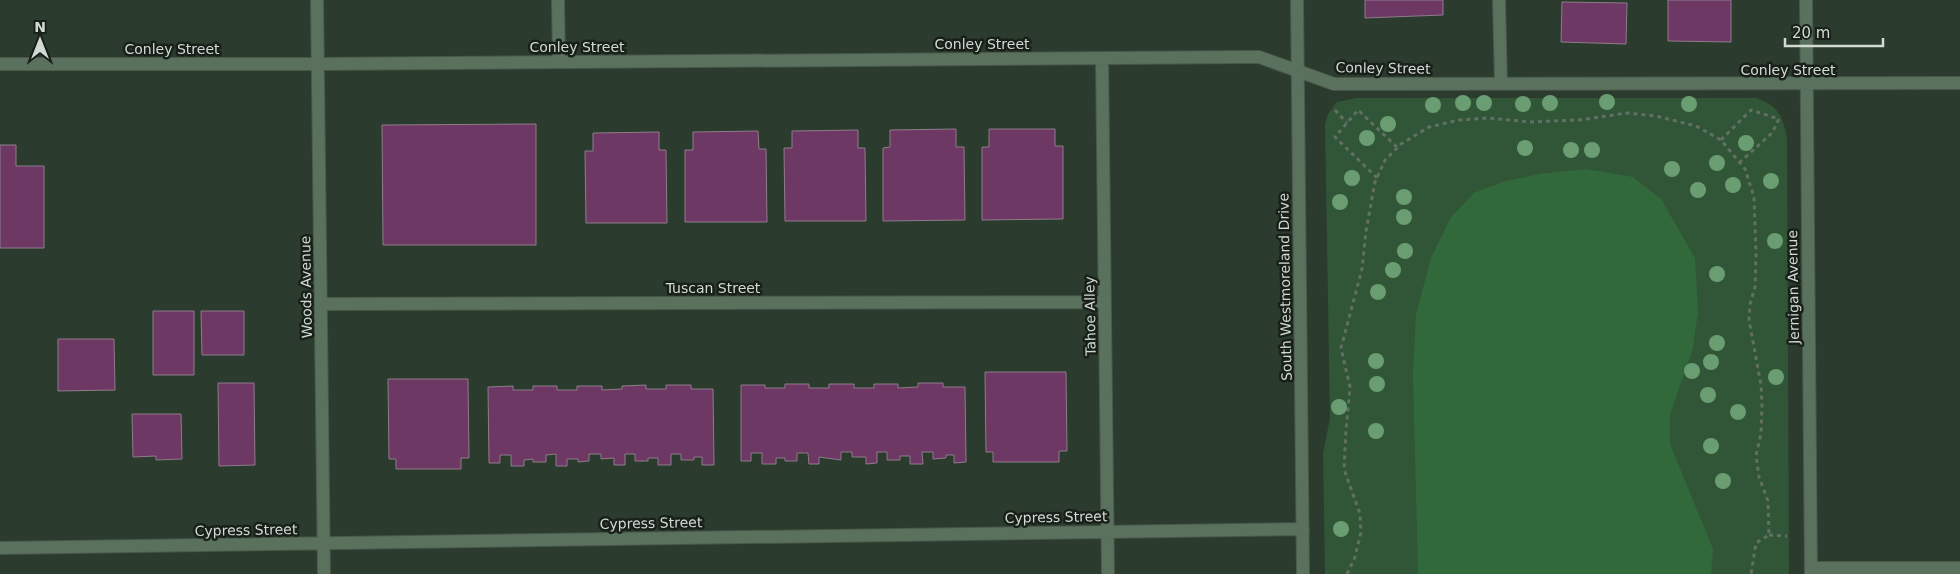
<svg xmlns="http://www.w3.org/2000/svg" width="1960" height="574" viewBox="0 0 1960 574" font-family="'DejaVu Sans',sans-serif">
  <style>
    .green { fill: #305637 }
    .water { fill: #31693b }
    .building { fill: #6d3964; stroke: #8f7c8b }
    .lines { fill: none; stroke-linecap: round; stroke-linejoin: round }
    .minor-casing { stroke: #49584b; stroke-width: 14 }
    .path { stroke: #627064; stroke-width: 3; stroke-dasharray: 4 4; stroke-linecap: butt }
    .minor { stroke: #5a725d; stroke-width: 12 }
    .tree { fill: #6a9e72 }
    .labels { text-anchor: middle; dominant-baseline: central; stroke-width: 5; stroke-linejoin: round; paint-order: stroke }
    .street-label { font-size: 14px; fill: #d2dbd3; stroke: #182019 }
  </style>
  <rect width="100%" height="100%" fill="#2b3b2d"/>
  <!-- green -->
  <path class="green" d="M1356 98H1756C1779 106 1782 115 1787 138L1789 574H1325L1323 453 1330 418 1325 125 1328 114 1337 102Z"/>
  <!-- water -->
  <path class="water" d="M1586 169 1633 177 1661 199 1695 258 1698 312 1693 348 1670 415V444L1713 549 1711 574H1418L1413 374 1416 314 1431 258 1451 217 1474 193 1502 182 1539 174Z"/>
  <!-- building -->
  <path class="building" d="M1365 0H1443V15L1365 18Z
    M1668 0H1731V42L1668 41Z
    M1562 2 1627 3 1626 44 1561 42Z
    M536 124V245H383L382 125Z
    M956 129V147H964L965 220 883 221V148L890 147V130Z
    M989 129H1055V146H1063V219L982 220V147H989Z
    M858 130V148H865L866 221H785L784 148H792V131Z
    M758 131 759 149H766L767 222H685V150H693V132Z
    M659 132V150H666L667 223H586L585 151H593V133Z
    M0 145H16V166H44V248H0Z
    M153 311H194V375H153Z
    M201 311H244V355H202Z
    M58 339H114L115 390 58 391Z
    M985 372H1066L1067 451H1059V462H993V452H986Z
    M388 379H468L469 458H461V469H396V459H389Z
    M218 383H254L255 465 219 466Z
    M918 383H943V387H965L966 462 954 463V455H946V458L933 459V452H922L923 464H910V456H900V460H887V452H877V463L866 464V457H852V452H841V460L819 457V464H809L808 453H797V461H785V458H776V464H762V453H751V461H741V385H765V388H785V384H809V388H829V384H854V388H874V384H898V388L918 387Z
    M646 385V389H666V385H691V389H713L714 465H702V457H694V460H681V454H671V465H658V458H648V461H635V454H625V465H614V458L601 459V454H589V461L578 462V459H567V466H556V454L546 455V462H533V459L524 460V466H511V455H500V463H489L488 387 513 386V390H533V386H557V390H577V386H602V390L622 389V386Z
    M132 414H181L182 459 156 460V456L133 457Z"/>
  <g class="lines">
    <defs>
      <path id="minor" d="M317 0 324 574
        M558 0 559 62
        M1297 0 1303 574
        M1499 0 1501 84
        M1806 0 1811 574
        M1102 58 1108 574
        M0 64H318L1243 57H1259L1334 84 1960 83
        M321 304 1104 302
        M0 548 1303 529
        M1811 568H1960"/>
    </defs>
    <!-- minor casing -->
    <use href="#minor" class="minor-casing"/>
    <!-- path -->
    <path class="path" d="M1335 110 1347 123
      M1721 140 1751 110 1779 119 1772 133 1739 163
      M1377 178 1335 137 1358 110 1398 148
      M1769 535 1787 536
      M1347 574 1355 557 1361 532 1360 514 1344 469 1346 430 1350 387 1341 348 1362 269 1366 231 1375 182 1385 160 1401 144 1429 127 1459 120 1488 118 1531 122 1579 120 1627 113 1656 116 1696 126 1721 140 1745 169 1754 197 1756 255 1755 287 1750 304 1749 320 1761 385 1762 405 1761 434 1756 455 1759 477 1768 501 1769 535 1756 543 1751 574"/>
    <!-- minor -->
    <use href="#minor" class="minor"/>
  </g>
  <!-- trees -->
  <g class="tree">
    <circle cx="1607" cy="102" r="8"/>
    <circle cx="1463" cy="103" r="8"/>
    <circle cx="1484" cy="103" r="8"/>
    <circle cx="1550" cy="103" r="8"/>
    <circle cx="1523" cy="104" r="8"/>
    <circle cx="1689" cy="104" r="8"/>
    <circle cx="1433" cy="105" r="8"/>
    <circle cx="1388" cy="124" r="8"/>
    <circle cx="1367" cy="138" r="8"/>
    <circle cx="1746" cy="143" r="8"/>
    <circle cx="1525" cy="148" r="8"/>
    <circle cx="1571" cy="150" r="8"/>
    <circle cx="1592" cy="150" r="8"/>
    <circle cx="1717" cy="163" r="8"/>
    <circle cx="1672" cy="169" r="8"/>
    <circle cx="1352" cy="178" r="8"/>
    <circle cx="1771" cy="181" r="8"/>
    <circle cx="1733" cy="185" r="8"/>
    <circle cx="1698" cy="190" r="8"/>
    <circle cx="1404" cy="197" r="8"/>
    <circle cx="1340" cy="202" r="8"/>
    <circle cx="1404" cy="217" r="8"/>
    <circle cx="1775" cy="241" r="8"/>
    <circle cx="1405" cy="251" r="8"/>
    <circle cx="1393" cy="270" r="8"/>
    <circle cx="1717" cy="274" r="8"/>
    <circle cx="1378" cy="292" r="8"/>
    <circle cx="1717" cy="343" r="8"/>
    <circle cx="1376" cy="361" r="8"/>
    <circle cx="1711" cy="362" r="8"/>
    <circle cx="1692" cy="371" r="8"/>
    <circle cx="1776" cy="377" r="8"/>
    <circle cx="1377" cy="384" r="8"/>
    <circle cx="1708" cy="395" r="8"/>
    <circle cx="1339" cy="407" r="8"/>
    <circle cx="1738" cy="412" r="8"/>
    <circle cx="1376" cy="431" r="8"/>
    <circle cx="1711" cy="446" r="8"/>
    <circle cx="1723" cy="481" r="8"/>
    <circle cx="1341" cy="529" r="8"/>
  </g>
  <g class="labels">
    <!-- street labels -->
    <g class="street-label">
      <text x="982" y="44">Conley Street</text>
      <text x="577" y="47">Conley Street</text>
      <text x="172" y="49">Conley Street</text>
      <text transform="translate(1383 68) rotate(1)">Conley Street</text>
      <text x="1788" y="70">Conley Street</text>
      <text transform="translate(306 287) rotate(-91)">Woods Avenue</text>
      <text transform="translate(1285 287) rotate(-91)">South Westmoreland Drive</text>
      <text transform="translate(1793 287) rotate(-91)">Jernigan Avenue</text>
      <text x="713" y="288">Tuscan Street</text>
      <text transform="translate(1090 316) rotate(-91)">Tahoe Alley</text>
      <text transform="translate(1056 517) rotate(-1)">Cypress Street</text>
      <text transform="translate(651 523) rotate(-1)">Cypress Street</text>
      <text transform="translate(246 530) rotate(-1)">Cypress Street</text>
    </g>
  </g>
  <!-- north arrow -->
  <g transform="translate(40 40)" stroke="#182019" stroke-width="4" paint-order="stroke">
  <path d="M0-4L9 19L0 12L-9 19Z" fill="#d2dbd3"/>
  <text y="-8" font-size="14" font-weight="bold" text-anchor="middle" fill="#d2dbd3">N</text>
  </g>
  <!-- scale -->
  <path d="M1785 38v8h98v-8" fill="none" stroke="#d2dbd3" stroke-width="2.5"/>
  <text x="1792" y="38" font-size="15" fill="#d2dbd3" stroke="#182019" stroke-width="4" paint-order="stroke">20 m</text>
</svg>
